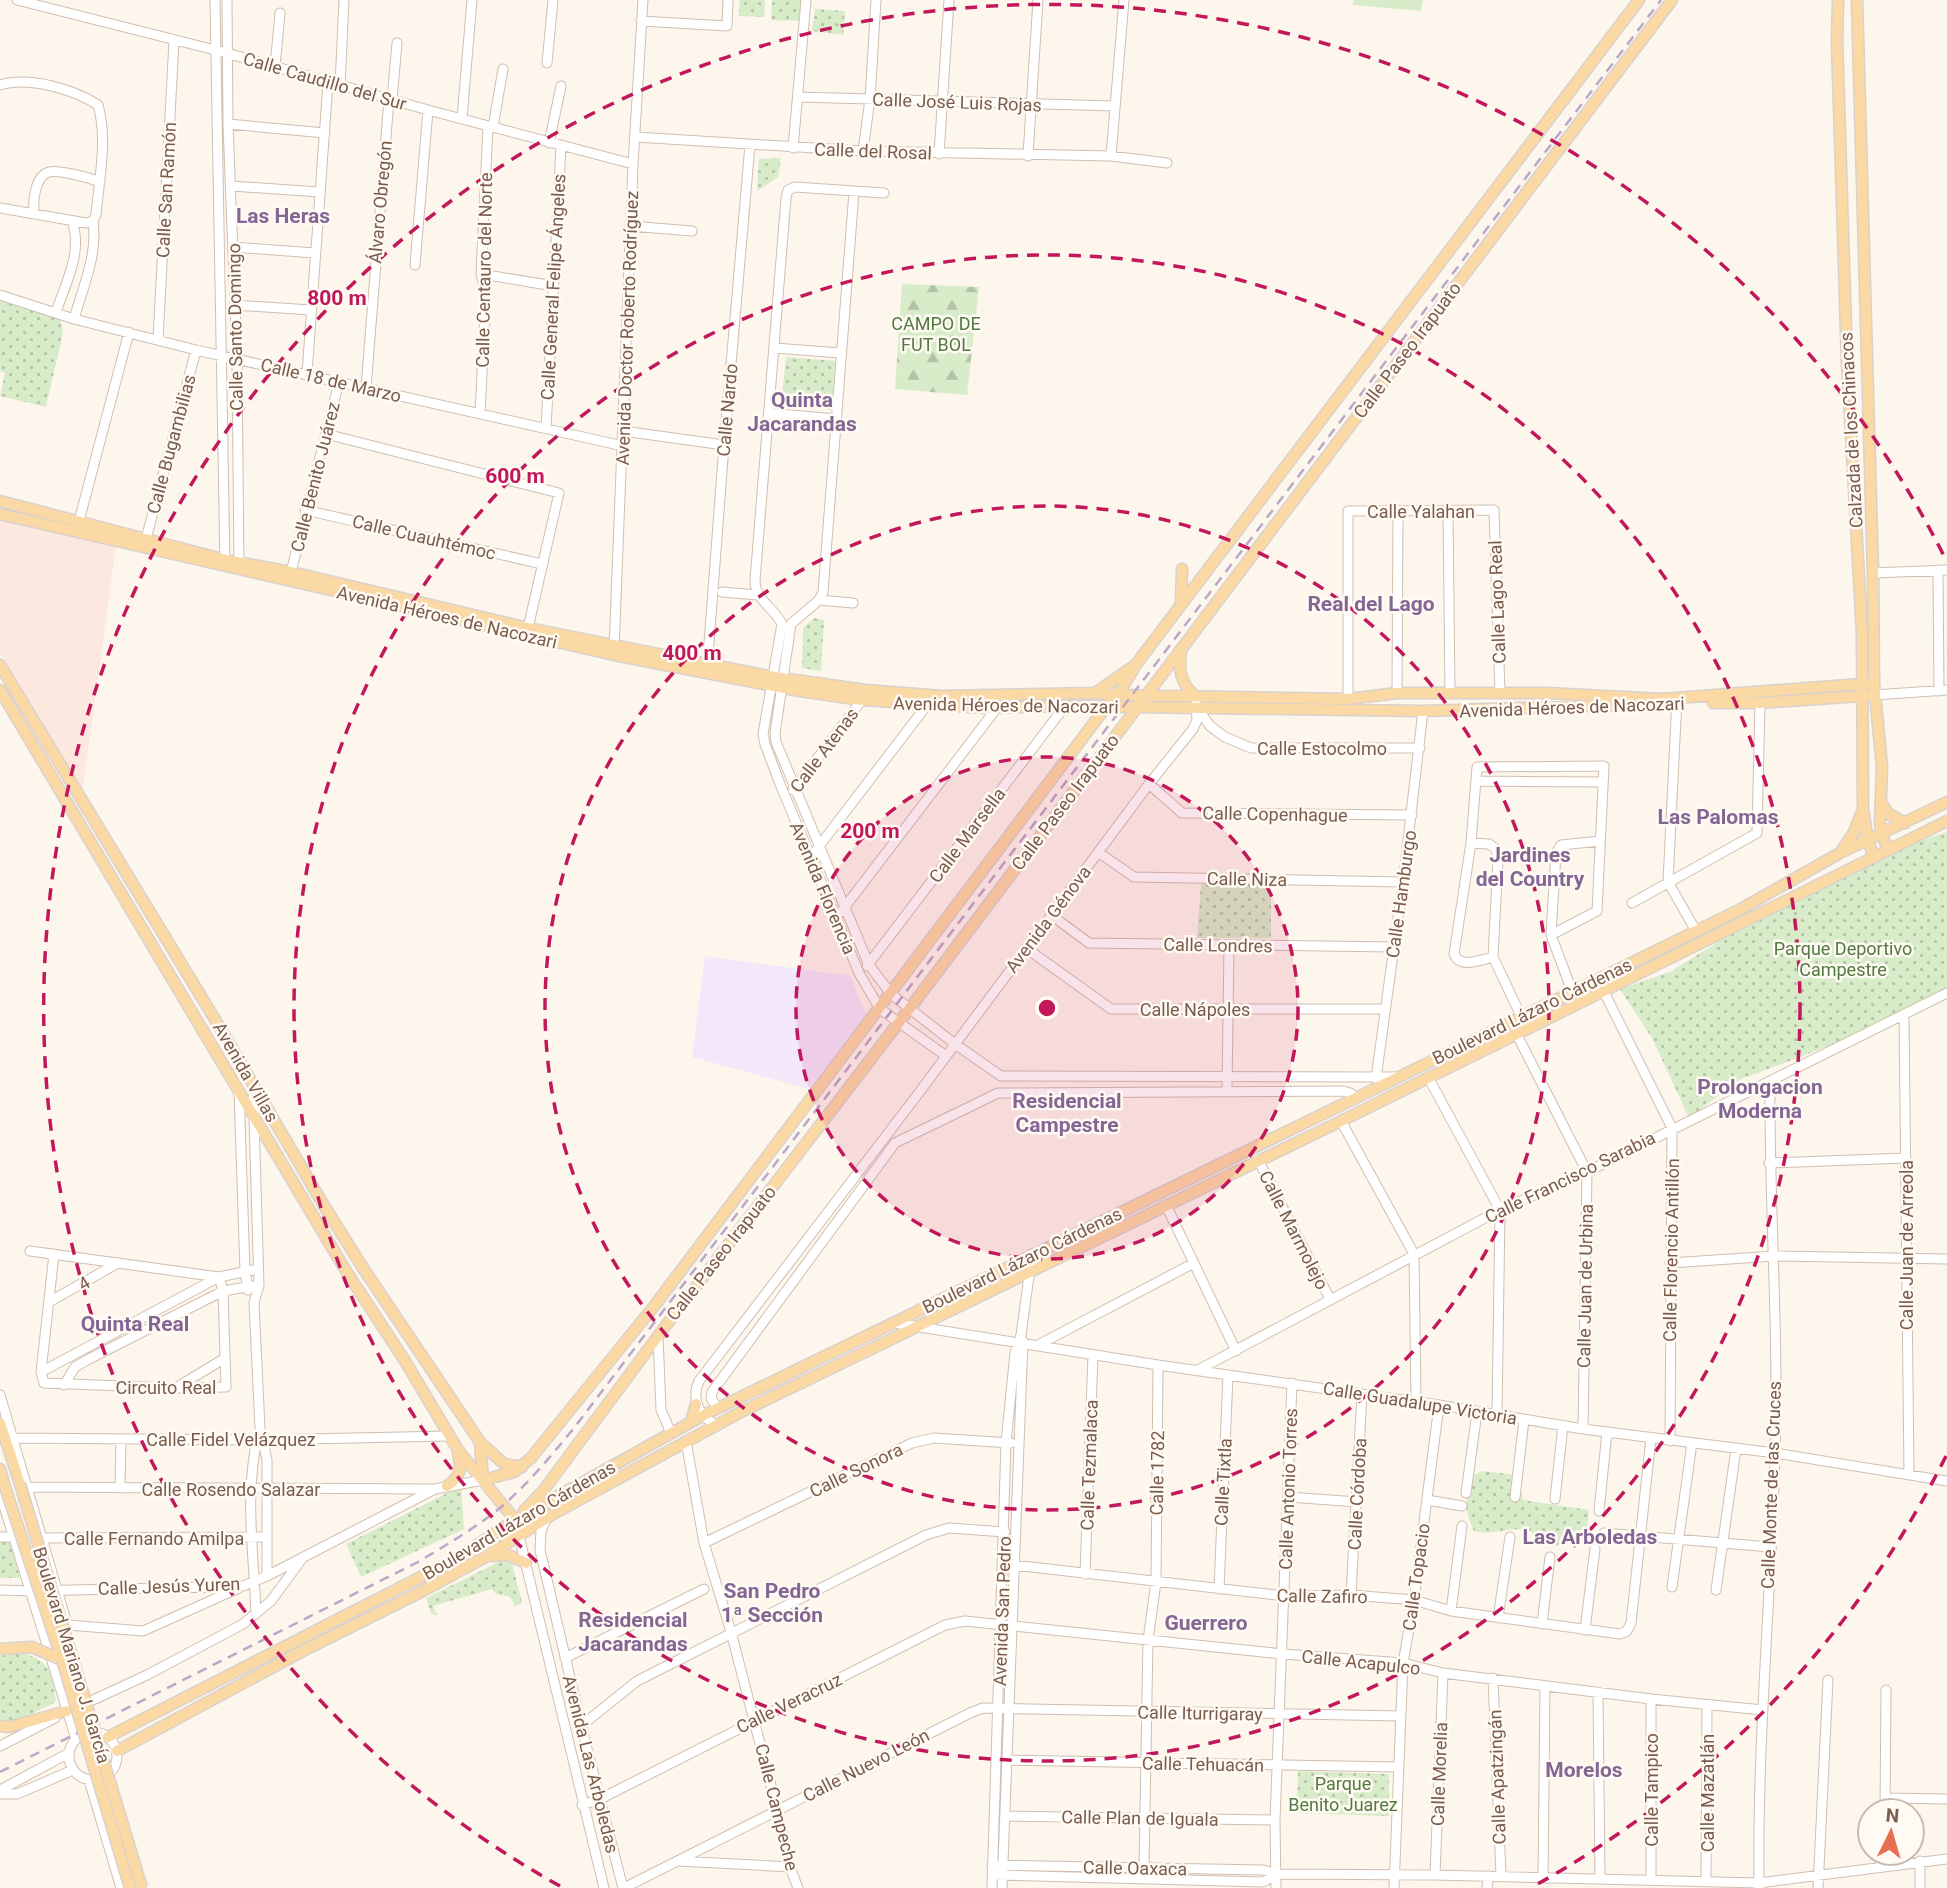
<svg xmlns="http://www.w3.org/2000/svg" width="1947" height="1888" viewBox="0 0 1947 1888" font-family="Roboto,sans-serif">
  <style>
    .commercial { fill: #fde8e0 }
    .education { fill: #f3e8fa }
    .grass { fill: #d8ecc9 }
    .forest { fill: url(#forest-firs) }
    .park { fill: url(#park-dots) }
    .lines { fill: none; stroke-linecap: round; stroke-linejoin: round }
    .minor-casing { stroke: #d1beb0; stroke-width: 11 }
    .major-casing { stroke: #dad1cd; stroke-width: 13 }
    .minor { stroke: #fff; stroke-width: 9 }
    .major { stroke: #fbd9a5; stroke-width: 10 }
    .rail { stroke: #b9a8c9; stroke-width: 2.5; stroke-dasharray: 10 7; stroke-linecap: butt }
    .major-bridge-casing { stroke: #dad1cd; stroke-width: 13; stroke-linecap: butt }
    .major-bridge { stroke: #fbd9a5; stroke-width: 10 }
    .ring { fill: none; stroke: #c2185b; stroke-width: 3.5; stroke-dasharray: 12 9 }
    .labels { text-anchor: middle; dominant-baseline: central; stroke-width: 5; stroke-linejoin: round; paint-order: stroke }
    .street-label { font-size: 18px; fill: #7a5c4d; stroke: #fffaf3 }
    .park-label { font-size: 18px; fill: #537a41; stroke: #fffaf3 }
    .quarter-label { font-size: 21px; font-weight: bold; fill: #846695; stroke: #fffaf3 }
    .centre { fill: #c2185b; stroke: #fffaf3; stroke-width: 3.5 }
    .ring-label { font-size: 21px; text-anchor: middle; font-weight: bold; fill: #c2185b; stroke: #fffaf3; stroke-width: 5; stroke-linejoin: round; paint-order: stroke }
  </style>
  <defs>
    <pattern id="forest-firs" width="22" height="20" patternUnits="userSpaceOnUse" patternTransform="scale(1.75)"><rect width="22" height="20" fill="#d8ecc9"/><path d="M5 1l3.5 6h-7zM16 11l3.5 6h-7z" fill="#b4c2a5"/></pattern>
    <pattern id="park-dots" width="8" height="8" patternUnits="userSpaceOnUse" patternTransform="scale(1.75)"><rect width="8" height="8" fill="#d8ecc9"/><path d="M2 2h.1M6 6h.1" fill="none" stroke="#b4c2a5" stroke-width="1.8" stroke-linecap="round"/></pattern>
  </defs>
  <rect width="100%" height="100%" fill="#fdf6ec"/>
  <!-- commercial -->
  <path class="commercial" d="M0 519 116 546 83 787 79 788 0 653Z"/>
  <!-- education -->
  <path class="education" d="M705 956 850 976 867 1016 809 1089 692 1057Z"/>
  <!-- grass -->
  <path class="grass" d="M1353 0H1423L1421 11 1353 5Z"/>
  <!-- forest -->
  <path class="forest" d="M902 284 979 287 967 395 895 389Z"/>
  <!-- park -->
  <path class="park" d="M740 0H765L764 17 739 16Z
    M772 0H803L800 21 771 20Z
    M815 9 845 11 843 35 812 31Z
    M781 158 778 177 757 191 759 159Z
    M0 299 56 316 61 321 63 333 46 407 0 396 5 373 0 371Z
    M786 357 835 361 832 410 781 406Z
    M814 618 824 620 821 671 802 668 803 628Z
    M1947 832V988L1839 1042 1739 1080 1689 1118 1652 1038 1620 989 1670 972 1726 937 1895 849Z
    M1201 884H1271V938H1197Z
    M1483 1471 1516 1475 1523 1500 1589 1510 1586 1540 1561 1537 1558 1546 1539 1544 1535 1534C1514 1522 1497 1537 1474 1531 1464 1512 1464 1493 1475 1474Z
    M461 1486 464 1529 361 1577 346 1544Z
    M0 1540H10L20 1578H0Z
    M511 1559 522 1603 515 1606 510 1597 496 1594 492 1589 433 1606 437 1615 431 1614 426 1598 503 1560Z
    M21 1652C52 1663 52 1671 56 1702L12 1723 0 1722V1656Z
    M1298 1771 1389 1774V1816L1297 1813Z"/>
  <g class="lines">
    <defs>
      <path id="minor" d="M17 0 227 53 428 110 633 164
        M215 0 225 565
        M227 0 228 124 237 358 239 568
        M641 21 727 26 728 0
        M547 63 553 0
        M275 67 280 13
        M0 85C29 76 73 89 98 105 108 140 99 179 96 215L93 221 86 223 0 208
        M340 86 344 0
        M799 97 1115 106
        M392 100 397 43
        M462 118 472 0
        M228 124 325 133
        M493 127 503 69
        M636 137 863 151 1111 156 1167 163
        M549 143 561 86
        M793 148 806 0
        M863 151 870 99 876 0
        M939 154 949 0
        M1028 156 1038 0
        M1111 156 1124 0
        M232 186 319 192
        M854 192 823 592 819 600 791 624 775 733 776 742 869 965 891 994 955 1044 1001 1076 1397 1077
        M884 193 795 187 788 190 786 198 755 580C755 601 774 607 782 624L763 734 765 744 780 784 859 973 880 1009 946 1056
        M34 212C33 200 35 176 49 172 56 170 65 173 72 174 82 176 90 178 100 182
        M630 226 692 231
        M234 247 314 253
        M415 265 428 110
        M481 274 554 286
        M0 295 74 319 196 350 623 446
        M234 305 311 310
        M56 312C66 282 83 252 72 221
        M74 319C83 287 98 254 93 221
        M158 339 174 41
        M774 348 841 353
        M307 374 328 83
        M366 388 389 99
        M769 413 836 419
        M480 414 486 293 481 274 488 126
        M546 428 561 146
        M623 431 724 445
        M326 434 559 493 528 628
        M305 510 542 564
        M1448 510 1450 693
        M79 521 129 332
        M146 539 196 350
        M1938 570 1939 691
        M291 572 339 382
        M1873 573 1947 570
        M722 592 758 595
        M819 600 853 603
        M614 650 633 164 643 0
        M707 669 724 445 750 145
        M1397 693 1398 510
        M1874 695 1947 690
        M1677 698 1668 882 1696 931
        M1348 699V511L1494 510 1500 693
        M1198 709 1210 726 1225 737 1251 748H1420
        M1477 781 1602 782
        M1149 784 1182 813 1412 815
        M793 790 862 700
        M1471 843 1489 844 1496 849 1498 860 1493 957 1521 1016
        M1098 852 1134 877 1403 882
        M810 858 927 705
        M1632 903 1757 833 1760 703
        M841 912 993 713
        M1051 915 1089 943 1394 947
        M1026 948 1111 1009H1385
        M1493 957C1480 960 1460 969 1454 954L1471 843 1477 767 1604 766 1597 911 1551 935
        M867 966 1065 706
        M1572 991 1551 935 1556 853 1561 845 1600 841
        M1604 992 1672 1128 1670 1441
        M1904 1014 1909 1475
        M1517 1035 1587 1172 1583 1429
        M1428 1077 1500 1210 1497 1415
        M1376 1078 1403 882 1423 711
        M253 1086 259 1285 254 1303 260 1428 267 1460V1576
        M1227 1090 1229 945
        M239 1091 245 1271 248 1290
        M1341 1121 1414 1254 1416 1401
        M1258 1160 1330 1299
        M1769 1163 1906 1158
        M1166 1205 1236 1351
        M30 1251 219 1277
        M54 1254 41 1372 44 1383 175 1388 226 1387 223 1291 219 1277
        M1670 1263 1775 1256 1947 1259
        M49 1302 118 1263
        M894 1323 1158 1365 1439 1405 1583 1429 1775 1453 1947 1481
        M658 1336 661 1410 671 1433
        M1038 1345 1194 1263
        M1198 1370 1500 1210 1587 1172 1947 993
        M41 1372 219 1277 258 1269
        M64 1385 75 1367 89 1359 223 1291 259 1285
        M179 1386 225 1358
        M0 1395 67 1624
        M718 1409 711 1398 712 1392 895 1143 998 1093 1343 1091 1351 1093 1354 1099
        M718 1425C699 1419 691 1398 699 1381L918 1094 1149 784 1193 729 1197 720 1196 702
        M13 1438 257 1440 449 1436
        M686 1441 704 1543 731 1632 777 1809 790 1867 798 1888
        M28 1487 432 1489
        M120 1488 121 1439
        M0 1493 76 1739
        M1466 1493 1477 1412
        M1288 1497 1358 1502
        M1515 1497 1524 1420
        M1555 1499 1563 1425
        M1427 1500 1462 1506
        M1599 1511 1607 1432
        M547 1517 541 1531 540 1550 585 1741 623 1888
        M1604 1533 1770 1547
        M519 1536 604 1888
        M0 1537H14
        M42 1538 267 1537
        M704 1543 912 1443 934 1438 1011 1443
        M1014 1565 1285 1596 1351 1595 1414 1600 1451 1611 1620 1634 1627 1631 1631 1623 1651 1438
        M1085 1574 1093 1355
        M1672 1587 1692 1443
        M1219 1589 1228 1375
        M0 1590 31 1591 243 1586 267 1576 435 1489 483 1480
        M1716 1590 1736 1449
        M1351 1595 1362 1394
        M1451 1611 1462 1526
        M256 1613C254 1555 244 1493 258 1436
        M1498 1618 1510 1537
        M1542 1624 1550 1557
        M68 1625 143 1631 239 1588
        M1585 1630 1595 1549
        M565 1658 704 1589
        M1493 1678 1501 1876
        M1598 1692 1600 1879
        M1651 1699V1880
        M80 1706 147 1675 243 1624 271 1601 301 1560
        M581 1726 637 1681 926 1535 949 1528 1005 1532
        M69 1756a24 24 0 1 1 48 0a24 24 0 1 1-48 0Z
        M0 1746 55 1718
        M1008 1760 1399 1767
        M89 1780 121 1888
        M0 1790 69 1753
        M0 1794H17L73 1770
        M1886 1798 1947 1799
        M582 1805 600 1799 945 1625 965 1621 1283 1654 1403 1663 1443 1673 1651 1699 1763 1710
        M1885 1811 1886 1690
        M1005 1816 1275 1820
        M679 1861 790 1867
        M1920 1861V1888
        M992 1865 1263 1870 1277 1874 1435 1875 1759 1883 1947 1859
        M1880 1866 1882 1853
        M1144 1868 1148 1640 1156 1582 1158 1365
        M997 1875 1263 1882 1277 1874
        M1435 1875 1443 1673
        M1543 1878 1545 1686
        M1706 1881 1707 1705
        M624 1888 970 1713 983 1708 1401 1716
        M992 1888 1006 1442 1015 1353 1021 1335 1032 1254
        M1002 1888 1023 1341
        M1276 1888 1275 1820 1292 1383
        M1394 1888 1403 1663 1414 1600 1439 1405
        M1487 1888 1488 1876
        M1759 1888C1757 1743 1771 1598 1775 1453 1779 1330 1769 1206 1770 1082
        M1818 1888 1828 1680"/>
      <path id="major" d="M1838 0 1837 41 1847 362 1862 633 1863 809 1868 841 1874 857
        M1857 0 1873 573 1874 683 1882 767 1880 822 1882 834 1888 850
        M0 501 226 560 291 572 528 628 774 677 865 690 942 696 1095 693 1118 695 1348 699 1397 693H1546L1663 699 1874 683
        M0 514 614 655 800 691 862 700 987 708 1065 706 1423 711 1651 704
        M1181 604 1182 569
        M1181 652C1178 670 1181 684 1195 696
        M0 665 222 1031 323 1204 363 1268 480 1442 483 1480
        M0 690 346 1271 405 1361 458 1450 515 1520 516 1526
        M1095 693 1135 665
        M1713 703H1760L1874 695
        M1881 803 1889 814 1905 823
        M1842 850 1854 832 1862 812
        M691 1422 696 1404
        M0 1423 20 1484
        M480 1442 504 1464 522 1467
        M0 1469 5 1487
        M483 1480 514 1472 531 1458 655 1305 1106 707 1118 695 1137 663 1639 0
        M447 1486C461 1476 462 1469 458 1453
        M524 1511 543 1491 658 1336 910 1008 1672 0
        M490 1556 508 1555 526 1563
        M0 1726 9 1727 67 1711
        M108 1737 454 1560 515 1520 704 1415 1399 1077 1739 910 1840 853 1947 802
        M117 1751 301 1652 419 1593 487 1556 553 1514 739 1413 1337 1123 1947 821"/>
    </defs>
    <!-- minor casing -->
    <use href="#minor" class="minor-casing"/>
    <!-- major casing -->
    <use href="#major" class="major-casing"/>
    <!-- minor -->
    <use href="#minor" class="minor"/>
    <!-- major -->
    <use href="#major" class="major"/>
    <!-- rail -->
    <path class="rail" d="M0 1772 418 1562C446 1545 474 1529 500 1508 527 1485 551 1456 574 1428L1661 0"/>
    <defs>
      <path id="major-bridge" d="M20 1484 142 1888
        M5 1487 62 1660 130 1888
        M0 1649 32 1647 62 1660"/>
    </defs>
    <!-- major-bridge casing -->
    <use href="#major-bridge" class="major-bridge-casing"/>
    <!-- major-bridge -->
    <use href="#major-bridge" class="major-bridge"/>
  </g>
  <!-- distance rings -->
  <circle cx="1047" cy="1008" r="251" fill="#c2185b" fill-opacity=".12"/>
  <g class="ring">
    <circle cx="1047" cy="1008" r="251"/>
    <circle cx="1047" cy="1008" r="502"/>
    <circle cx="1047" cy="1008" r="753"/>
    <path d="M1946 1456A1004 1004 0 0 1 1534 1886M560 1886A1004 1004 0 1 1 1946 560"/>
  </g>
  <g class="labels">
    <!-- street labels -->
    <g class="street-label">
      <text transform="translate(325 81) rotate(16)">Calle Caudillo del Sur</text>
      <text transform="translate(957 102) rotate(2)">Calle José Luis Rojas</text>
      <text transform="translate(873 151) rotate(2)">Calle del Rosal</text>
      <text transform="translate(166 190) rotate(-87)">Calle San Ramón</text>
      <text transform="translate(380 202) rotate(-85)">Álvaro Obregón</text>
      <text transform="translate(484 270) rotate(-89)">Calle Centauro del Norte</text>
      <text transform="translate(553 287) rotate(-87)">Calle General Felipe Ángeles</text>
      <text transform="translate(235 327) rotate(-91)">Calle Santo Domingo</text>
      <text transform="translate(627 328) rotate(-88)">Avenida Doctor Roberto Rodríguez</text>
      <text transform="translate(1407 350) rotate(-53)">Calle Paseo Irapuato</text>
      <text transform="translate(331 380) rotate(13)">Calle 18 de Marzo</text>
      <text transform="translate(727 410) rotate(-85)">Calle Nardo</text>
      <text transform="translate(1851 430) rotate(-93)">Calzada de los Chinacos</text>
      <text transform="translate(171 444) rotate(-75)">Calle Bugambilias</text>
      <text transform="translate(315 477) rotate(-76)">Calle Benito Juárez</text>
      <text x="1421" y="511">Calle Yalahan</text>
      <text transform="translate(424 537) rotate(13)">Calle Cuauhtémoc</text>
      <text transform="translate(1497 602) rotate(-92)">Calle Lago Real</text>
      <text transform="translate(447 617) rotate(13)">Avenida Héroes de Nacozari</text>
      <text transform="translate(1006 705) rotate(1)">Avenida Héroes de Nacozari</text>
      <text transform="translate(1572 707) rotate(-2)">Avenida Héroes de Nacozari</text>
      <text x="1322" y="748">Calle Estocolmo</text>
      <text transform="translate(824 750) rotate(-53)">Calle Atenas</text>
      <text transform="translate(1065 802) rotate(-53)">Calle Paseo Irapuato</text>
      <text transform="translate(1275 814) rotate(1)">Calle Copenhague</text>
      <text transform="translate(967 835) rotate(-53)">Calle Marsella</text>
      <text transform="translate(1247 879) rotate(1)">Calle Niza</text>
      <text transform="translate(823 888) rotate(67)">Avenida Florencia</text>
      <text transform="translate(1401 894) rotate(-82)">Calle Hamburgo</text>
      <text transform="translate(1048 919) rotate(-53)">Avenida Génova</text>
      <text transform="translate(1218 945) rotate(1)">Calle Londres</text>
      <text x="1195" y="1009">Calle Nápoles</text>
      <text transform="translate(1532 1011) rotate(-26)">Boulevard Lázaro Cárdenas</text>
      <text transform="translate(246 1072) rotate(60)">Avenida Villas</text>
      <text transform="translate(1570 1177) rotate(-26)">Calle Francisco Sarabia</text>
      <text transform="translate(1294 1230) rotate(63)">Calle Marmolejo</text>
      <text transform="translate(1906 1245) rotate(-90)">Calle Juan de Arreola</text>
      <text transform="translate(1671 1250) rotate(-89)">Calle Florencio Antillón</text>
      <text transform="translate(721 1253) rotate(-52)">Calle Paseo Irapuato</text>
      <text transform="translate(1022 1260) rotate(-26)">Boulevard Lázaro Cárdenas</text>
      <text transform="translate(84 1283) rotate(-30)">4</text>
      <text transform="translate(1585 1286) rotate(-89)">Calle Juan de Urbina</text>
      <text x="166" y="1387">Circuito Real</text>
      <text transform="translate(1420 1403) rotate(9)">Calle Guadalupe Victoria</text>
      <text x="231" y="1439">Calle Fidel Velázquez</text>
      <text transform="translate(1089 1465) rotate(-88)">Calle Tezmalaca</text>
      <text transform="translate(856 1470) rotate(-26)">Calle Sonora</text>
      <text transform="translate(1157 1473) rotate(-89)">Calle 1782</text>
      <text transform="translate(1223 1482) rotate(-87)">Calle Tixtla</text>
      <text transform="translate(1771 1485) rotate(-88)">Calle Monte de las Cruces</text>
      <text x="231" y="1489">Calle Rosendo Salazar</text>
      <text transform="translate(1288 1489) rotate(-88)">Calle Antonio Torres</text>
      <text transform="translate(1357 1494) rotate(-87)">Calle Córdoba</text>
      <text transform="translate(519 1520) rotate(-30)">Boulevard Lázaro Cárdenas</text>
      <text x="154" y="1538">Calle Fernando Amilpa</text>
      <text transform="translate(1416 1577) rotate(-82)">Calle Topacio</text>
      <text transform="translate(169 1586) rotate(-2)">Calle Jesús Yuren</text>
      <text transform="translate(1322 1596) rotate(1)">Calle Zafiro</text>
      <text transform="translate(1002 1611) rotate(-88)">Avenida San Pedro</text>
      <text transform="translate(72 1655) rotate(73)">Boulevard Mariano J. García</text>
      <text transform="translate(1361 1662) rotate(6)">Calle Acapulco</text>
      <text transform="translate(789 1703) rotate(-26)">Calle Veracruz</text>
      <text transform="translate(1200 1713) rotate(1)">Calle Iturrigaray</text>
      <text transform="translate(591 1764) rotate(76)">Avenida Las Arboledas</text>
      <text transform="translate(1203 1764) rotate(1)">Calle Tehuacán</text>
      <text transform="translate(866 1765) rotate(-27)">Calle Nuevo León</text>
      <text transform="translate(1439 1774) rotate(-88)">Calle Morelia</text>
      <text transform="translate(1497 1777) rotate(-92)">Calle Apatzingán</text>
      <text transform="translate(1651 1790) rotate(-90)">Calle Tampico</text>
      <text transform="translate(1707 1793) rotate(-90)">Calle Mazatlán</text>
      <text transform="translate(777 1807) rotate(76)">Calle Campeche</text>
      <text transform="translate(1140 1818) rotate(1)">Calle Plan de Iguala</text>
      <text transform="translate(1135 1868) rotate(1)">Calle Oaxaca</text>
    </g>
    <!-- park labels -->
    <g class="park-label">
      <text x="936" y="323">CAMPO DE<tspan x="936" dy="21">FUT BOL</tspan></text>
      <text x="1843" y="948">Parque Deportivo<tspan x="1843" dy="21">Campestre</tspan></text>
      <text x="1343" y="1783">Parque<tspan x="1343" dy="21">Benito Juarez</tspan></text>
    </g>
    <!-- quarter labels -->
    <g class="quarter-label">
      <text x="283" y="216">Las Heras</text>
      <text x="802" y="400">Quinta<tspan x="802" dy="24">Jacarandas</tspan></text>
      <text x="1371" y="604">Real del Lago</text>
      <text x="1718" y="817">Las Palomas</text>
      <text x="1530" y="855">Jardines<tspan x="1530" dy="24">del Country</tspan></text>
      <text x="1760" y="1087">Prolongacion<tspan x="1760" dy="24">Moderna</tspan></text>
      <text x="1067" y="1101">Residencial<tspan x="1067" dy="24">Campestre</tspan></text>
      <text x="135" y="1324">Quinta Real</text>
      <text x="1590" y="1537">Las Arboledas</text>
      <text x="772" y="1591">San Pedro<tspan x="772" dy="24">1ª Sección</tspan></text>
      <text x="633" y="1620">Residencial<tspan x="633" dy="24">Jacarandas</tspan></text>
      <text x="1206" y="1623">Guerrero</text>
      <text x="1584" y="1770">Morelos</text>
    </g>
  </g>
  <circle cx="1047" cy="1008" r="10" class="centre"/>
  <g class="ring-label">
    <text x="337" y="305">800 m</text>
    <text x="515" y="483">600 m</text>
    <text x="692" y="660">400 m</text>
    <text x="870" y="838">200 m</text>
  </g>
  <!-- north arrow -->
  <g transform="translate(1891 1832) rotate(5)"><circle r="33" fill="#fffaf3" stroke="#cabbb1" stroke-width="2"/>
  <path d="M0-5L12 26L0 18L-12 26Z" fill="#e76f51"/>
  <text y="-10" font-size="19" font-weight="bold" text-anchor="middle" fill="#7a5c4d">N</text>
  </g>
</svg>
